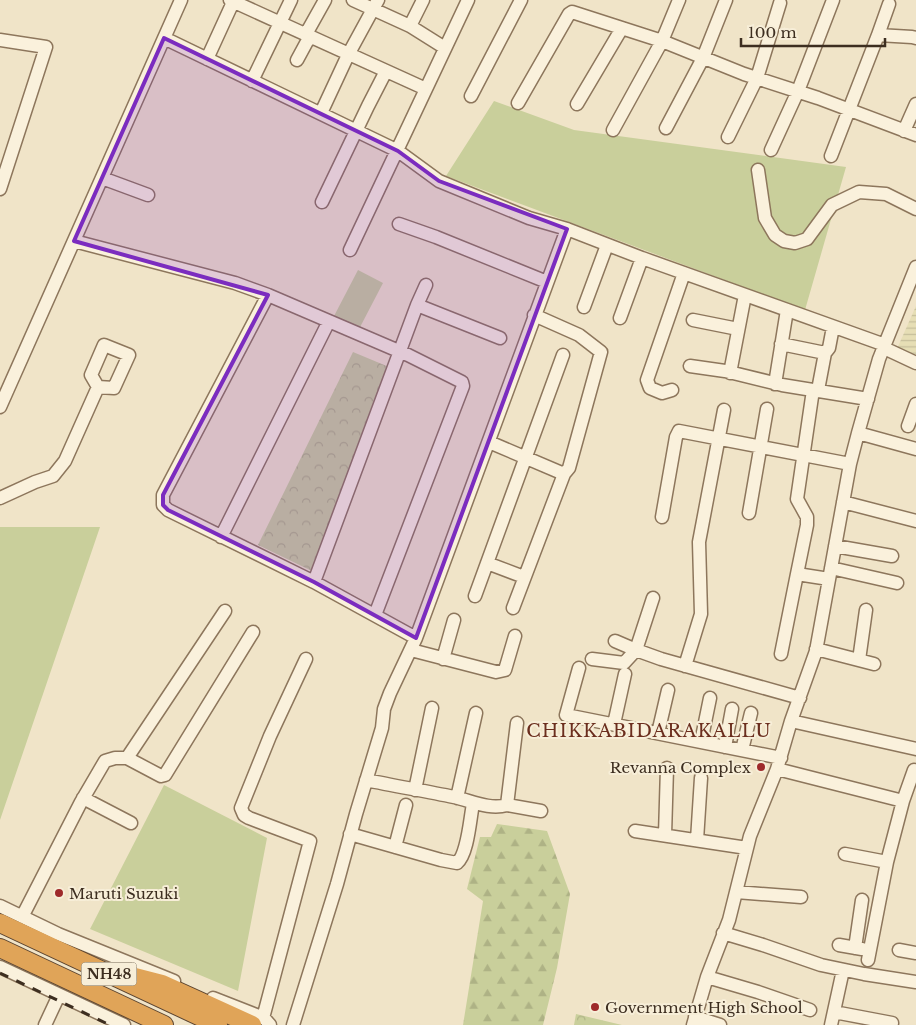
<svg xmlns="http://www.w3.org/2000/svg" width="916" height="1025" viewBox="0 0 916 1025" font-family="'Libre Baskerville',serif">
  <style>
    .farmland { fill: url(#farmland-rules) }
    .grass { fill: #c9cf9b }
    .forest { fill: url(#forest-firs) }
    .park { fill: url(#park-crowns) }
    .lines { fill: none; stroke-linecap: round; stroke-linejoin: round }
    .minor-casing { stroke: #8d765c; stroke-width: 15 }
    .highway-casing { stroke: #5b4430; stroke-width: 20 }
    .minor { stroke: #faf1dc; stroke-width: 12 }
    .highway { stroke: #e0a458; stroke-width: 18 }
    .rail { stroke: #3d2e20; stroke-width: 3; stroke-dasharray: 9 9; stroke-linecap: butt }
    .marked { fill: #7b2cbf; fill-opacity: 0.2; stroke: #7b2cbf; stroke-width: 4; stroke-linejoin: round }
    .poi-dot { fill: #9e2a2b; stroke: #f7eed8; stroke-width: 2 }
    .labels { text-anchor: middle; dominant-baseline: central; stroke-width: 4; stroke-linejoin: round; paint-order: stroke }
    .shield { fill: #f7eed8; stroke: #756857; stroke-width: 1 }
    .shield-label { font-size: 14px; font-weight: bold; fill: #3d2e20 }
    .poi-label { font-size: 15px; fill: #3d2e20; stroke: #f7eed8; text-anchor: start }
    .quarter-label { font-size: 18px; letter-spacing: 1px; fill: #6b2e1e; stroke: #f7eed8 }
  </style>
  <defs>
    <pattern id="farmland-rules" width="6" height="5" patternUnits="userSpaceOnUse" patternTransform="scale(1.25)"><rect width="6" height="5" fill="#e6deb5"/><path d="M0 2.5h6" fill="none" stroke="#c6bf9b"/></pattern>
    <pattern id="forest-firs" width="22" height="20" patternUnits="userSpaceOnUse" patternTransform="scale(1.25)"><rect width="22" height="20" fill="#c9cf9b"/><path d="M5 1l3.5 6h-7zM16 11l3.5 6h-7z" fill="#aeb285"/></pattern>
    <pattern id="park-crowns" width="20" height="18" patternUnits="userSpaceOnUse" patternTransform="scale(1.25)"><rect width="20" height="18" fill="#c9cf9b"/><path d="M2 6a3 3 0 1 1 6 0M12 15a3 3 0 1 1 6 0" fill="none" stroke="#aeb285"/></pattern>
  </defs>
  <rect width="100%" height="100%" fill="#f0e4c8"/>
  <!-- farmland -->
  <path class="farmland" d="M916 306V362L896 351Z"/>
  <!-- grass -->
  <path class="grass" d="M494 101 574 130 846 167 805 310 446 176Z
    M358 270 383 283 358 331 333 318Z
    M0 527H100L0 820Z
    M164 785 267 838 238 991 90 929Z"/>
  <!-- forest -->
  <path class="forest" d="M497 824 547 831 570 894 557 968 543 1025H463L483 901 467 889 480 837H491Z"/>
  <!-- park -->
  <path class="park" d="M353 352 389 367 312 571 258 545Z
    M576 1014 622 1025H574Z"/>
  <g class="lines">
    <defs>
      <path id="minor" d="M230 0 426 89
        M353 0 410 26 445 48
        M410 26 423 0
        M306 34 325 0
        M878 35 889 4
        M164 38 398 151 439 181 529 218 567 229 642 258 885 345
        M0 40 46 47 0 189
        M207 59 234 0
        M297 60 310 36
        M252 81 291 0
        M471 96 521 0
        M518 103 569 14 572 12 662 41 744 74 818 98 916 135
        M577 104 622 28
        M321 113 348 55 378 0
        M666 128 703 58 726 0
        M613 130 662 41 679 0
        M904 131 916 104
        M728 137 757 78 780 3
        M771 150 798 91 833 0
        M831 156 878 35 912 37 916 38
        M758 170 765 218 775 235 784 241 795 243 807 239 832 205 859 192 886 194 916 209
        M102 178 148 195
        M322 202 368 106 386 71
        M399 224 436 237 547 282
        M74 241 235 283 268 295
        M350 250 468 0
        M417 305 426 285
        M584 307 607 245
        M620 318 642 258
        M693 320 738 329
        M781 344 825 353 829 348 833 327
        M104 345 129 355 114 388 98 387 91 375Z
        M884 348 916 363
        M690 366 725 371 782 385 868 399
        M730 373 745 295
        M775 384 787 310
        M672 390 662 393 650 388 647 380 684 273
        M818 390 825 353
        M0 407 181 0
        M908 426 916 404
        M858 433 916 449
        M489 442 564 474
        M0 498 35 482 53 476 65 461 98 387
        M843 502 916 521
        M749 513 767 409
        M662 517 676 437 679 431 850 464
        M221 537 329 321
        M835 546 892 556
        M487 563 524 577
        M831 568 897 583
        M797 574 807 525V517L797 499 813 390
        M314 582 417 305 500 338
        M475 596 563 355
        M513 608 564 474 569 468 601 352 579 335 534 315
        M375 615 463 386 462 382 408 355 268 295 163 495V505L168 510 314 582 416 638
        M615 641 636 650 653 598
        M816 649 874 664
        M411 650 496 672 505 670 515 636
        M781 654 797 574 829 579
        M443 659 454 620
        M592 659 624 663 636 650 661 659 800 698
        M859 660 866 610
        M685 666 701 614 699 542 724 410
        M579 668 566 715 781 758
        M791 721 916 749
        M614 724 625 674
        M658 733 668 690
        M701 742 710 698
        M725 747 732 709
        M742 750 751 713
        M127 758 225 611
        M777 769 903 801 887 862 868 960
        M366 780C395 786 425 791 454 797 472 801 489 810 507 805L517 723
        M415 790 432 708
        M83 798 131 823
        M457 798 476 713
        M903 801 914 770
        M507 805 541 811
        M635 831 747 848
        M350 834 441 860 457 863C468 854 470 818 473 804
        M665 835 667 768
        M697 840 701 778
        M395 847 406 805
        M845 854 887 862
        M736 892 801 897
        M0 906 58 934 174 981
        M22 917 81 802 105 761 115 758H127L161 776 165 775 253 632
        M723 933 763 945 821 965 864 974 916 982
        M839 945 862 949
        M855 948 862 900
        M899 950 916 953
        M0 967 124 1025
        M707 977 758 992 810 1010
        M213 998 264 1018 270 1025
        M834 1012 892 1023
        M695 1017 720 1025
        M263 1018 310 841 249 818 244 815 241 808 270 736 306 659
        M45 1025 59 995
        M293 1025 337 884 356 814 382 728 384 709 390 693 416 638 567 229
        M693 1025 707 977 729 920 750 836 777 769 791 721 816 651 850 464 858 433 879 359 916 267
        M831 1025 843 970"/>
      <path id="highway" d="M0 923 218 1025
        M0 948 164 1025
        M131 976 162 984 252 1025"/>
    </defs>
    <!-- minor casing -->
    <use href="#minor" class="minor-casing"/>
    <!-- highway casing -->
    <use href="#highway" class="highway-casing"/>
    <!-- minor -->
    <use href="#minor" class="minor"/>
    <!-- highway -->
    <use href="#highway" class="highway"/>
    <!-- rail -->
    <path class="rail" d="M0 973 110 1025"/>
  </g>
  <!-- marked area -->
  <path class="marked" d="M164 38 398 151 439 181 567 229 416 638 314 582 168 510 163 505V495L268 295 74 241Z"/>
  <!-- markers -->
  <g class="poi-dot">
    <circle cx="761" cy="767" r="5"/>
    <circle cx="59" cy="893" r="5"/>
    <circle cx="595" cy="1007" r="5"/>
  </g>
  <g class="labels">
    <!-- shield labels -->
    <rect class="shield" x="81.5" y="962.5" width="55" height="23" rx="4"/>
    <g class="shield-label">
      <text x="109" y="974">NH48</text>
    </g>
    <!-- poi labels -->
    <g class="poi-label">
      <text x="751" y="767" text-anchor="end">Revanna Complex</text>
      <text x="69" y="893">Maruti Suzuki</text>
      <text x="605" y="1007">Government High School</text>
    </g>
    <!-- quarter labels -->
    <g class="quarter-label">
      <text x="649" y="731">CHIKKABIDARAKALLU</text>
    </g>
  </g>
  <!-- scale -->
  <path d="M741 38v8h144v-8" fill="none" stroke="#3d2e20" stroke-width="2.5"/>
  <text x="748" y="38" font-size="15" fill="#3d2e20" stroke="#f7eed8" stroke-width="4" paint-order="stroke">100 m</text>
</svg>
